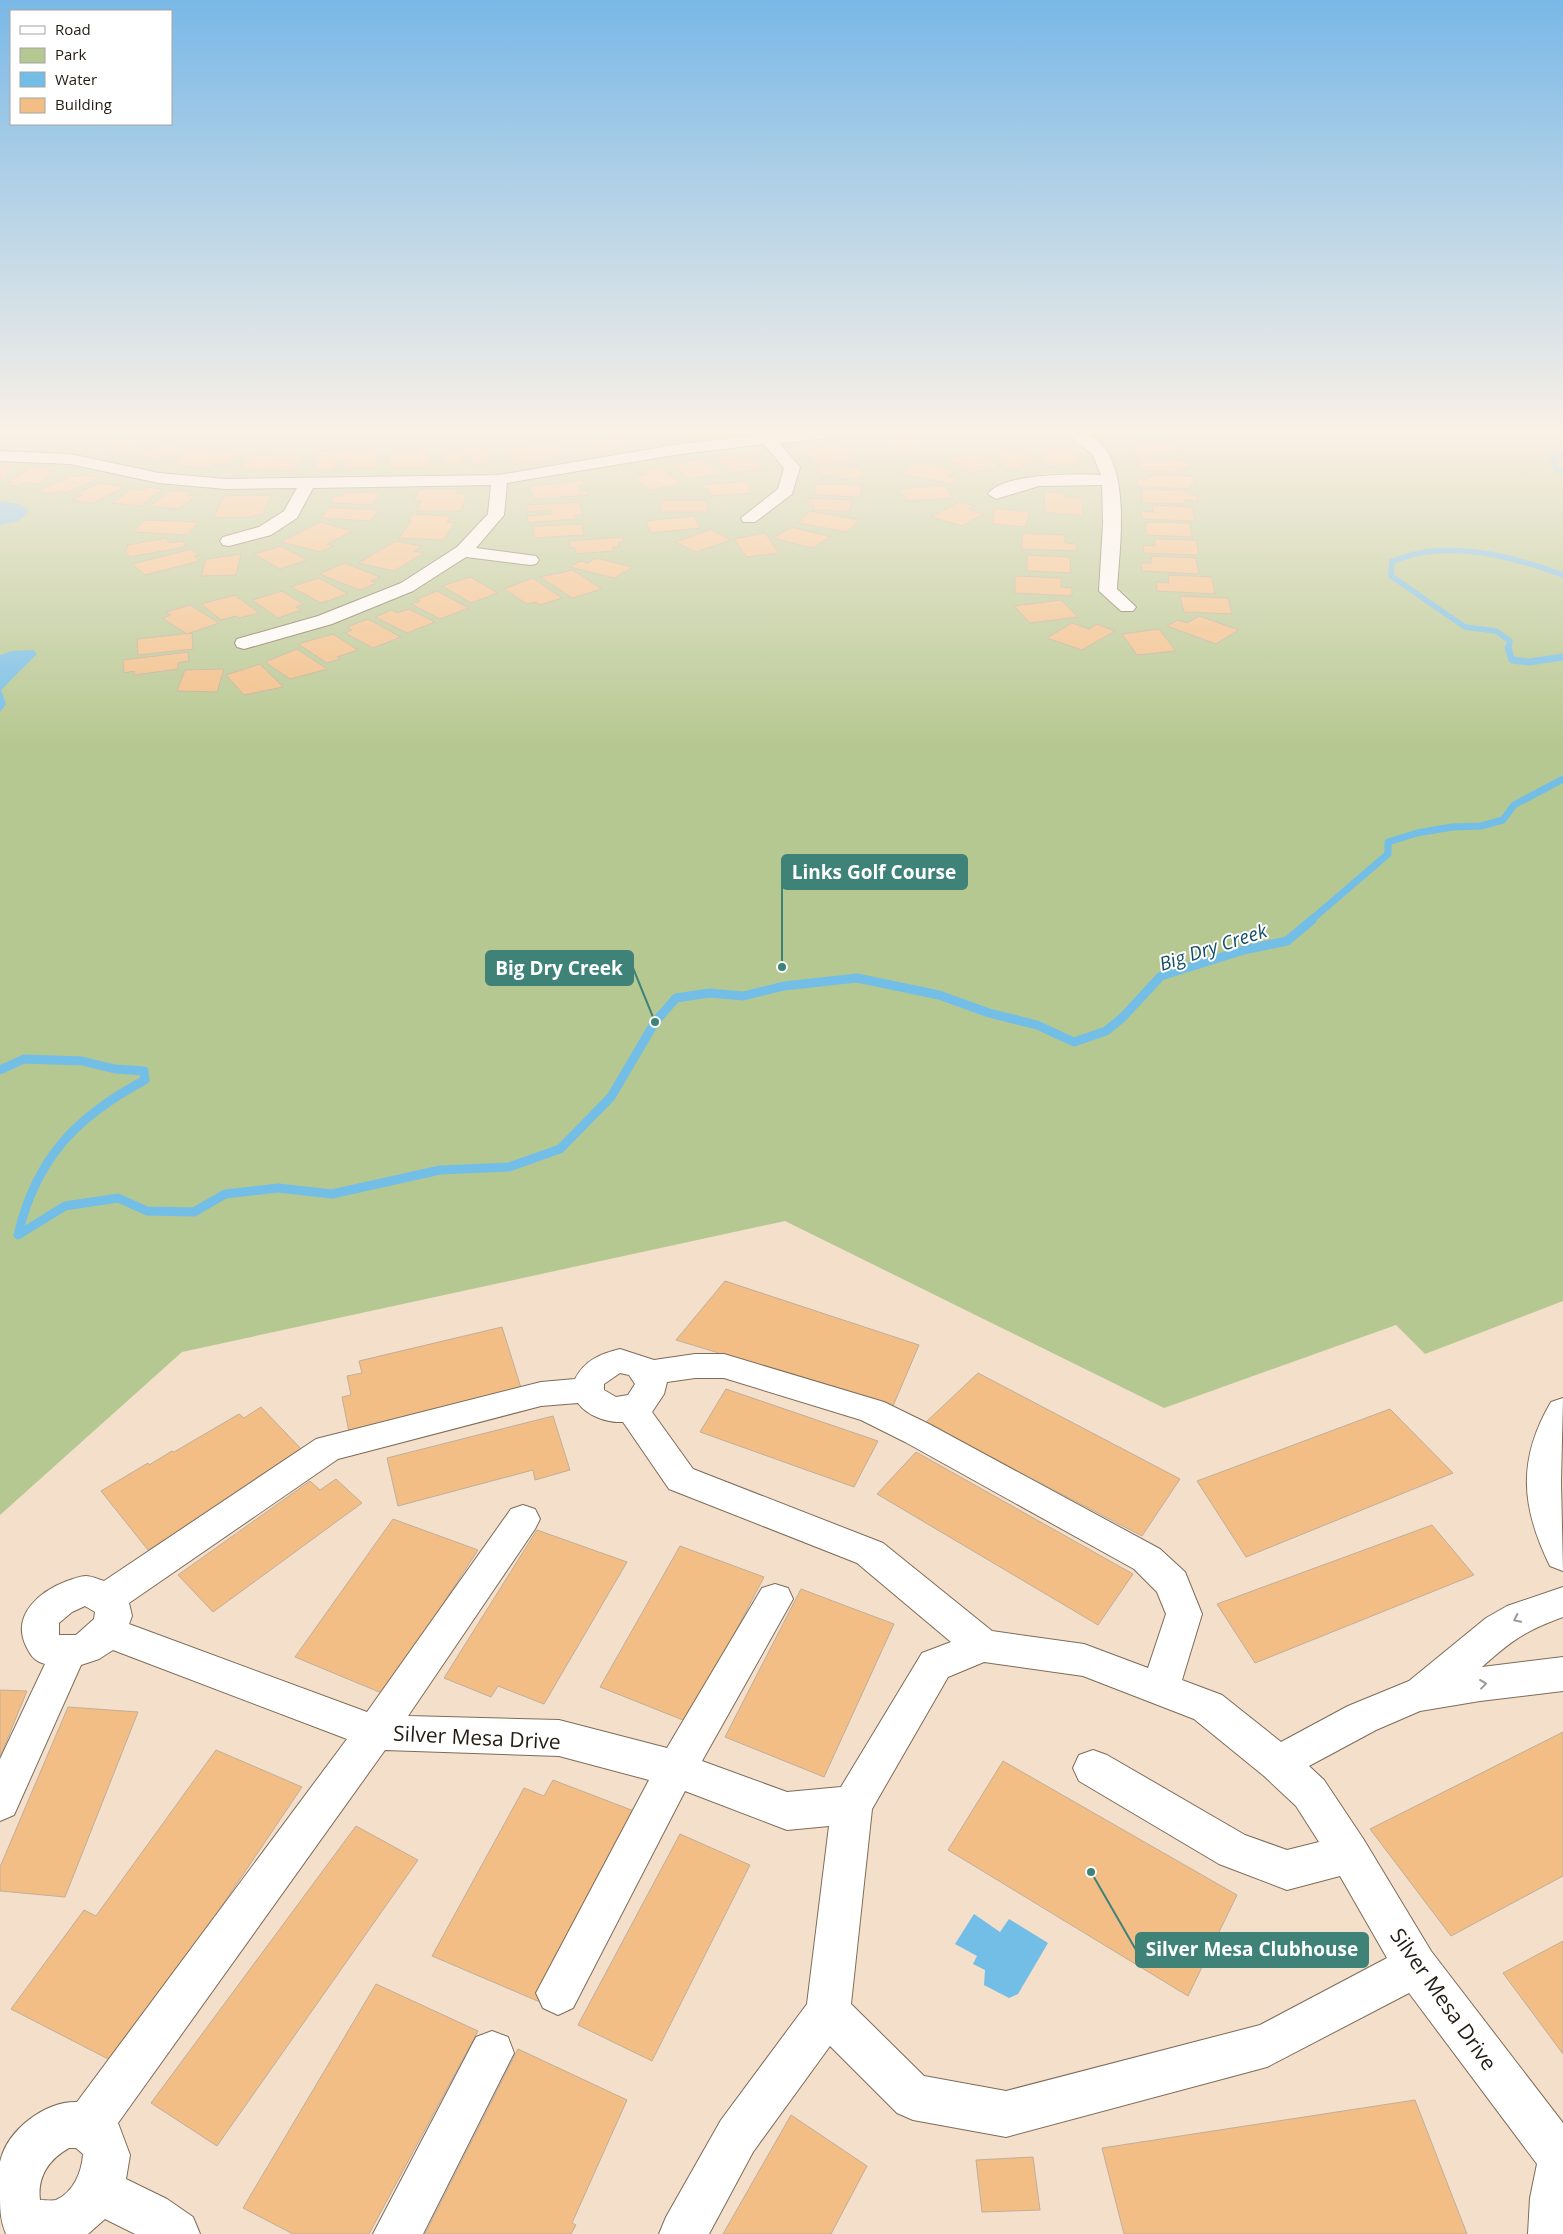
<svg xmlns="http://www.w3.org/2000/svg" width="1563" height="2234" viewBox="0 0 1563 2234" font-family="'Open Sans',sans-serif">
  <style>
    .green { fill: #b6c891 }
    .water { fill: #73bee6 }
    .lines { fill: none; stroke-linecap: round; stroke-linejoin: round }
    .stream-far2 { stroke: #73bee6; stroke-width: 5.5 }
    .stream-far1 { stroke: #73bee6; stroke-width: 7 }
    .stream { stroke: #73bee6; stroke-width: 9 }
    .building { fill: #f2be86; stroke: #c1ae9a }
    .street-casing { stroke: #7e6c59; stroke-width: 2 }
    .street { fill: #fff; fill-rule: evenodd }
    .oneway { stroke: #9c9995 }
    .labels { text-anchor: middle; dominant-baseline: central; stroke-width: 4; stroke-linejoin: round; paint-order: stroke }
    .water-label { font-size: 19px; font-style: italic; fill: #114e69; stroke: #fff }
    .near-street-label { font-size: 21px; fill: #231c14; stroke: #fff }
    .leader { fill: none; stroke: #3f8378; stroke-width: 2 }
    .callout-dot { fill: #3f8378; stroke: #fff; stroke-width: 2 }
    .callout { fill: #3f8378; stroke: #3f8378; stroke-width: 2 }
    .callout-label { font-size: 19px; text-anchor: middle; font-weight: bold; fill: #fff }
  </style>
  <rect width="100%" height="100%" fill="#f3dfca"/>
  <!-- green -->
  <path class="green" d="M0 433H1563V1301L1425 1354 1396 1325 1164 1408 785 1221 182 1352 0 1515Z"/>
  <!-- water -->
  <path class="water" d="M0 501 20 504 29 511 19 521 0 525Z
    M33 650 37 654 1 690 6 704 0 712V655L12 651Z
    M974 1914 1000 1932 1009 1919 1048 1943 1018 1994 1009 1998 984 1985 985 1970 973 1964 977 1956 955 1944Z"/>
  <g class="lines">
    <!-- stream-far2 -->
    <path class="stream-far2" d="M1563 453 1551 457 1556 468 1563 471
      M1508 649 1510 641 1496 631 1465 627 1391 576 1392 561C1403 558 1415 553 1426 552 1473 546 1519 559 1563 575"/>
    <!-- stream-far1 -->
    <path class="stream-far1" d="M1508 648 1512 660 1529 662 1563 657
      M1310 921 1388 854V842L1417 833 1452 827 1481 826 1503 820 1514 805 1563 779"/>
    <!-- stream -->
    <path class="stream" d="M0 1070 24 1059 82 1061 115 1069 144 1071 145 1080C77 1116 36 1158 18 1235L65 1206 118 1198 147 1211 194 1212 225 1194 278 1188 332 1194 440 1170 509 1167 560 1149 611 1097 655 1022 676 998 709 993 743 996 784 986 857 978 939 995 989 1013 1037 1025 1074 1042 1106 1031 1122 1018 1161 976 1244 950 1287 941 1312 920"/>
  </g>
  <!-- building -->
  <path class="building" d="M132 433 156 437 119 453 105 450 111 448 103 446Z
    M205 433H238L223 440 207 436 210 435Z
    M255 433H291L286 438 250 439Z
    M303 433H337L336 439 301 441Z
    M348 433H382L381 439 347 440Z
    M393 433H428V436L393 437Z
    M480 433H514V434L480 436Z
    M560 433H598L592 437 558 435Z
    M620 433H627L634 437 626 439 636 444 595 455 588 451 596 449 584 443Z
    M905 433 925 445 897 452 874 438Z
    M911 433H951L961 439 932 445Z
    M983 433H1028L1010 442 982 434Z
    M1116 433H1149L1127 437Z
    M1175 441 1182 449H1177L1181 454 1134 456 1129 450H1139L1134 443Z
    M839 442 856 461 818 465 804 450 821 448 818 444Z
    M163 443 185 448 160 460 151 458 145 460 132 457Z
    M558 443 566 455 553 457 555 460 515 464 511 462 503 449Z
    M479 447V449H488V465H470L471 458H462V465L444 466 445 450Z
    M420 448H429L428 467 389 469 390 450 420 451Z
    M1038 448 1072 450 1079 465 1046 466Z
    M192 449 223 451 243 453 227 465 215 464 210 468 171 465Z
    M1026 449 1039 463 1021 464 1024 468 1007 469 993 452Z
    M350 450H379L376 468 343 469 344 461H335L334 470 314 471 318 451Z
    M732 454 735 458 752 456 764 469 730 473 716 456Z
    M978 454 1000 467 970 473 946 458Z
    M249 455 304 456 295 471 243 470 245 467H241Z
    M704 459 720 474 688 479 673 465Z
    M1140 459 1188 460 1190 468H1182L1183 472 1140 471Z
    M917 462 956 470 948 476 959 478 951 484 901 474Z
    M0 466H13L0 482Z
    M32 466 53 467 49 471H55L39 484 23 483 18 486 7 485Z
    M858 466 864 478 839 479 837 475 820 476 816 468Z
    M660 467 681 484 649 490 634 478 647 474 643 470Z
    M1151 474 1194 476 1195 485 1190 484V489L1137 486V479L1146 480 1145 477H1152Z
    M85 475 100 478 66 493 59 491 53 494 38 491 72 476 80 477Z
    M583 480 585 485 578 486 580 491 587 490 589 495 533 499 530 486Z
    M747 481 753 493 711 496 708 489H702L700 485Z
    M100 483 124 487 92 504 73 500 82 495 76 494Z
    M816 484 862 485 861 497 814 495Z
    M944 485 953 498 907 501 899 489Z
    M147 487 163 489 140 506 112 503 131 489 142 491Z
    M419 489H458L456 493H467L461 511H417L421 501H414Z
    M1142 489 1186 491 1187 494 1197 495 1198 501 1184 500V504L1142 503Z
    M171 490 191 492 188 495 197 496 179 509 150 506Z
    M345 492 381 493 373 505 330 503 335 496H343Z
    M1044 492 1064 493V497L1082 498 1083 516 1045 512Z
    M271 495 262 515H254L253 517 213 518 224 496Z
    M809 498 852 500 849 511 813 510 814 505H807Z
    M662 500 708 501 707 512H660Z
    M580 502 583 515H575L576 519 528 523 527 516 551 514 550 510 527 512 526 505Z
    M959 502 975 506 968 509 984 514 962 526 931 517Z
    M1152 505 1192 507 1195 521 1142 519 1141 511 1153 512Z
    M330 507 379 510 370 521 321 518Z
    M995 508 1029 512 1026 527 992 524Z
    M810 511 860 520 847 532 798 523Z
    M413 514 451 516 447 522 455 523 443 540 399 538 411 521H408Z
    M694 516 701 528 651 533 645 521Z
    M145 520 199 522 187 535 133 532Z
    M320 522 353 531 327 544 333 546 321 552 281 542Z
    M1146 522 1190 523 1192 537 1145 535Z
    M582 524 584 535 534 538 533 526Z
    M792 527 831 537 812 548 772 538Z
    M711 529 731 540 696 552 675 542Z
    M765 533 779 553 746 557 734 539Z
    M1022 533 1065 535V543L1076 544 1077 551 1022 549Z
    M622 537 624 542 618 543 619 547H613V551L577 554 575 548H570L569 541Z
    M167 538 169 543 183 541 186 547 129 557 125 549 128 548 127 545Z
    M1154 539 1196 540 1199 555 1144 553 1143 545 1155 546Z
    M396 541 422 546 414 551 424 553 394 571 358 563Z
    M281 546 307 560 280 569 254 554Z
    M191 549 199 555 194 556 200 561 145 575 132 564Z
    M241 554 236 575 201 576 206 559Z
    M1027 555 1070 557 1071 573 1027 571Z
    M1151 556 1196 558 1199 574 1142 571 1141 563H1152Z
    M596 558 633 567 614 578 570 567 580 561 588 563Z
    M345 563 380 577 371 581 376 583 360 590 319 574Z
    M573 570 602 589 572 598 540 577Z
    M1168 575 1212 577 1215 594 1157 591 1156 582 1169 583Z
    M1015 576 1061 578V587L1072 588V596L1015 593Z
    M470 577 498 593 471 603 442 586Z
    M319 578 348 594 321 603 291 587Z
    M533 578 562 598 540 605 536 602 527 604 504 589Z
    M282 591 303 604 296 607 301 610 278 618 252 600Z
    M437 591 469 608 440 619 411 604 420 601 417 599Z
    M235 595 259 613 239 618 236 616 221 620 201 604Z
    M1180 596 1228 598 1232 614 1184 612Z
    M1061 600 1078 617 1030 623 1014 606Z
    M190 605 219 623 187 634 162 618 171 615 166 612Z
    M409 609 435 622 407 633 375 617 392 610 397 613Z
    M1199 616 1239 630 1216 644 1167 626 1178 620 1187 623Z
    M368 619 401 637 373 648 345 633 352 630 347 627Z
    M1072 623 1089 629 1097 624 1115 631 1082 650 1047 638Z
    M1159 629 1176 651 1137 655 1122 634Z
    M192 633 193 649 138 655 137 639Z
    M333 634 358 650 337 657 340 659 327 663 298 644Z
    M297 649 327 669 290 679 265 662Z
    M188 652 189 661 178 663V669L134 675V671L124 673 123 660Z
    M260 664 283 687 244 695 226 675Z
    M224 669 217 692 177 691 185 670Z
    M725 1281 919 1345 893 1406 676 1340Z
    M502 1327 522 1391 349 1432 342 1397 351 1395 347 1376 362 1373 359 1361Z
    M978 1373 1180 1479 1142 1536 925 1423Z
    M726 1389 878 1441 854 1487 700 1432Z
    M261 1407 305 1453 148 1550 101 1491 148 1463 149 1465 172 1451 174 1452 239 1414 244 1418Z
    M1390 1409 1453 1473 1246 1557 1197 1481Z
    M553 1416 570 1470 535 1480 533 1470 398 1506 387 1458Z
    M916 1452 1133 1574 1098 1625 877 1494Z
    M336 1479 362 1503 213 1612 178 1575 310 1481 320 1490Z
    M393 1519 478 1550 384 1694 295 1657Z
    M1432 1525 1474 1575 1255 1663 1217 1604Z
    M537 1530 627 1562 544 1704 498 1686 491 1697 444 1678Z
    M680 1546 764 1577 688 1722 600 1687Z
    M801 1589 894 1624 824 1777 725 1737Z
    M0 1690 27 1691 0 1757Z
    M68 1707 138 1712 65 1897 0 1891V1867Z
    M1563 1732V1876L1451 1936 1370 1829Z
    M216 1750 302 1787 116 2063 11 2009 84 1910 96 1916Z
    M1003 1761 1237 1895 1188 1996 948 1850Z
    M553 1780 634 1811 540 2002 432 1956 524 1788 544 1796Z
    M356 1826 418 1860 217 2146 151 2103Z
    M680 1834 750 1865 652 2061 578 2025Z
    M1563 1941V2054L1503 1973Z
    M376 1984 478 2031 369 2234H293L243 2208Z
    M518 2049 627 2100 572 2223 576 2225 571 2234H425Z
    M1415 2100 1467 2234H1124L1102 2148Z
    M791 2115 867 2166 831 2234H723Z
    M1033 2157 1040 2210 982 2212 976 2160Z"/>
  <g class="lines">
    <defs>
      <path id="street" d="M780 433H832L825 438 779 443 800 467 792 494 755 522H743L741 518 778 489 784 468 764 444 680 454 507 483 504 515 476 548 536 556 539 560 536 564 530 565 466 557 413 591 332 624 244 649 237 647 235 643 237 639 318 616 401 583 457 547 488 514 491 485 313 488 297 518 271 535 229 546 223 545 220 541 223 537 259 527 284 511 297 488 226 489 159 483 70 464 0 461V451L70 454 159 473 226 479 499 475 680 444Z
        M1066 433C1071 433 1080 432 1085 434 1135 450 1119 549 1117 589L1136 607 1133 611H1121L1099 591 1103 523 1102 485 1039 486 996 499 988 494C1002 473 1077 474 1101 475L1093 455Z
        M620 1349 654 1360 695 1354H724L884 1402 929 1424 1160 1549 1185 1572 1202 1614 1182 1680 1222 1695 1281 1742 1348 1706 1409 1681 1486 1618 1507 1606 1563 1587V1617C1525 1631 1512 1640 1482 1667L1563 1657V1691L1480 1701 1420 1711 1376 1730 1309 1766 1324 1780 1364 1840 1431 1951 1563 2123V2234H1528L1530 2198 1537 2164 1409 1993 1267 2067 1006 2137 913 2120 897 2113 830 2046 753 2152 709 2234H659L666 2217 721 2120 807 2004 829 1826 787 1830 685 1791 573 2008 558 2015 543 2008 536 1993 649 1780 559 1756 385 1750 118 2123 130 2155 126 2179 167 2199 193 2217 200 2234H135L105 2219 88 2234H6C0 2220 0 2208 0 2193 0 2183 0 2171 0 2162 7 2130 45 2101 77 2102L347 1739 113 1650 99 1659 81 1665 14 1815 0 1821V1759L45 1664C34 1661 31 1656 26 1646 11 1615 40 1591 67 1581 73 1579 80 1576 86 1576 91 1576 98 1579 104 1581L316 1439 541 1382 575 1379C585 1360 600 1354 620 1349ZM620 1373 629 1375 635 1384 628 1395 616 1397 604 1390V1384ZM695 1378H724L861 1420 905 1442 1134 1569 1157 1592 1166 1614 1148 1668 1084 1644 992 1631 883 1543 693 1469 652 1412 664 1394 667 1382ZM578 1403C587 1416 608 1423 623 1422L669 1489 857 1563 951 1642 922 1653 841 1787 787 1792 702 1761 793 1599 788 1588 775 1584 762 1588 667 1748 559 1720 408 1716 535 1529 540 1519 535 1509 523 1505 511 1509 367 1712 129 1624 132 1616 129 1603 338 1459 541 1406ZM85 1606 95 1612 94 1619 76 1635H59V1623L72 1612ZM984 1662 1083 1676 1194 1719 1264 1776 1296 1806 1319 1842 1287 1850 1245 1835 1107 1755 1093 1750 1079 1755 1073 1768 1079 1781 1219 1864 1287 1890 1340 1876 1387 1958 1260 2025 1006 2091 924 2076 851 2004 872 1809 948 1677ZM69 2148H76L83 2154C82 2171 74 2192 56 2200 52 2201 45 2200 40 2200 37 2177 49 2159 69 2148Z
        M1563 1398 1561 1482 1563 1571 1550 1566C1521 1507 1517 1460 1551 1402Z
        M492 2031 508 2037 514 2053 423 2234H373L476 2037Z"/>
    </defs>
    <!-- street casing -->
    <use href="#street" class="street-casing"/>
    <!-- street -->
    <use href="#street" class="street"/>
  </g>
  <!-- one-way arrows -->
  <defs><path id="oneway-chevron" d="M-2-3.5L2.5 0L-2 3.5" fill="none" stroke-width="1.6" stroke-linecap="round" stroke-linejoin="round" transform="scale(1.25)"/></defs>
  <g class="oneway">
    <use href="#oneway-chevron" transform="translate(1517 1619) rotate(154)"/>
    <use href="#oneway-chevron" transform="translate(1483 1684) rotate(-7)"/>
  </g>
  <!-- sky -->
  <linearGradient id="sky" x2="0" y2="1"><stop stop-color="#79b8e7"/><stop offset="0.58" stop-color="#faf1e7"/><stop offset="1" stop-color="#faf1e7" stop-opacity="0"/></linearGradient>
  <rect width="1563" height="746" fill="url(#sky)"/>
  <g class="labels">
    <!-- water labels -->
    <g class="water-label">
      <text transform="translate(1213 947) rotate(-18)">Big Dry Creek</text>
    </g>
    <!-- near-street labels -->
    <g class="near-street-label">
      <text transform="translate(477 1737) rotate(3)">Silver Mesa Drive</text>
      <text transform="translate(1444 1999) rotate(55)">Silver Mesa Drive</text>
    </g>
  </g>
  <!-- callouts -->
  <path class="leader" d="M782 967L782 872M655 1022L633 968M1091 1872L1136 1950"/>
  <g class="callout-dot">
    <circle cx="782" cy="967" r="5"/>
    <circle cx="655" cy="1022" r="5"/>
    <circle cx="1091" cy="1872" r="5"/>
  </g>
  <g class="callout">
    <rect x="782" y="855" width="185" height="34" rx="5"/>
    <rect x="486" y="951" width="147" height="34" rx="5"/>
    <rect x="1136" y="1933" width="232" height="34" rx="5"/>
  </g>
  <g class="callout-label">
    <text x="874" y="879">Links Golf Course</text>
    <text x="559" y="975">Big Dry Creek</text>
    <text x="1252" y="1956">Silver Mesa Clubhouse</text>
  </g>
  <!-- legend -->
  <rect x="10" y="10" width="162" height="115" fill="#ffffff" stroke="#a7a4a1"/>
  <rect x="20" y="26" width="25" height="8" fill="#ffffff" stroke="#a7a4a1"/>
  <text x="55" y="35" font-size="15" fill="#231c14">Road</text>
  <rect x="20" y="48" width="25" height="15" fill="#b6c891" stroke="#a7a4a1"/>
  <text x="55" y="60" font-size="15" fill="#231c14">Park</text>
  <rect x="20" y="72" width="25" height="15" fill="#73bee6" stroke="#a7a4a1"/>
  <text x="55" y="85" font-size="15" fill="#231c14">Water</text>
  <rect x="20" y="98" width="25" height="15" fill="#f2be86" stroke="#a7a4a1"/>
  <text x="55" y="110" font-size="15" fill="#231c14">Building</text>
</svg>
